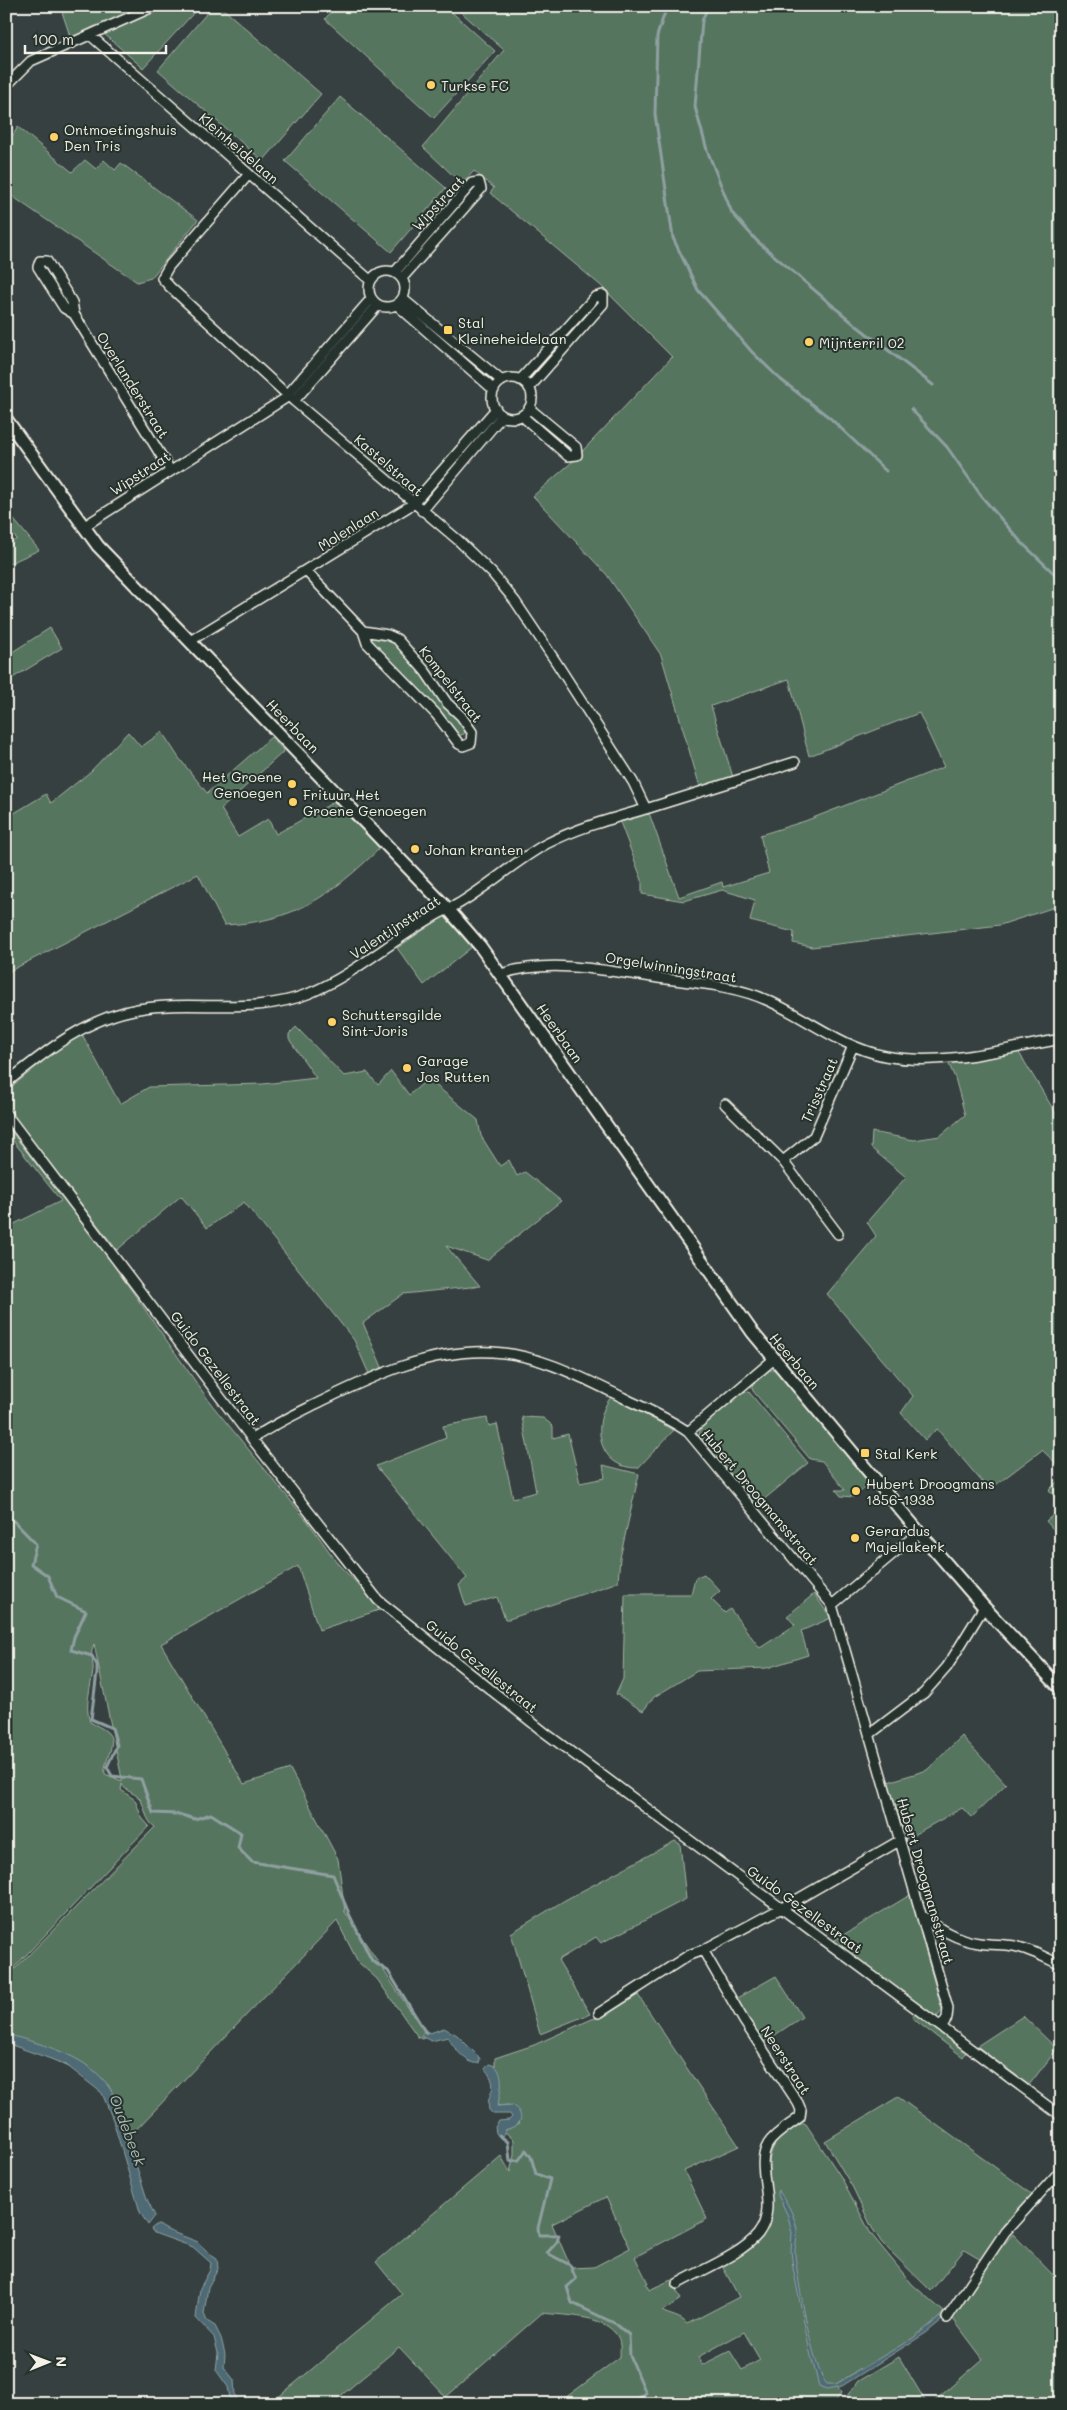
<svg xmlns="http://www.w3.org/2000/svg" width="1067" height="2410" viewBox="0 0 1067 2410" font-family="Mali,sans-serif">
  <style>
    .green { fill: #55745e; stroke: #a4b2a3; fill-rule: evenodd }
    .water { fill: #4e6a74; stroke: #90a0a2 }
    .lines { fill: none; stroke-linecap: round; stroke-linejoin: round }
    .stream { stroke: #90a0a2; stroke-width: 3 }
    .minor-casing { stroke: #f4f1e8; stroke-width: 12 }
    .tertiary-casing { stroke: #f4f1e8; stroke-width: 15 }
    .minor { stroke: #26332d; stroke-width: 9 }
    .tertiary { stroke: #26332d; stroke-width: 11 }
    .poi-dot { fill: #ffd166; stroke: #26332d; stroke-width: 2 }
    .labels { text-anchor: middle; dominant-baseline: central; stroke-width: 4; stroke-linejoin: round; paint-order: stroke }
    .poi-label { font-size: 14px; fill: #f4f1e8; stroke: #26332d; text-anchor: start }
    .street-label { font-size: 14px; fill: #f4f1e8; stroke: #26332d }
    .water-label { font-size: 15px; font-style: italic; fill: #b2bbba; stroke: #26332d }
  </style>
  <rect width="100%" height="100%" fill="#364040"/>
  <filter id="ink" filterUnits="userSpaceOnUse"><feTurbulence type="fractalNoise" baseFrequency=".02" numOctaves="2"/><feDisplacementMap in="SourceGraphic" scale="10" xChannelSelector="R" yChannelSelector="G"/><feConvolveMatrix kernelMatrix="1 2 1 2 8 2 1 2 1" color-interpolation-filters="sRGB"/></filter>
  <g filter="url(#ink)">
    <!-- green -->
    <path class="green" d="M60 6H200L143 68 95 26 71 39Z
      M213 6H220L321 94 263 161 158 70Z
      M336 6H445L495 51 434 118 325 19Z
      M454 6H1061V905L1000 925 812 947 793 943 794 932 750 921 755 900 722 890 684 901 642 894V880L620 822 649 813 679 897 722 882 723 887 769 873 760 835 805 821 944 767 919 713 809 756 789 679 711 706 733 777 700 787 661 655 607 575 533 496 572 462 672 357 600 285 490 193 494 188 474 171 462 184 423 147 504 50Z
      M340 97 446 188 391 252 285 161Z
      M18 127 72 172 85 160 96 169 104 160 115 170 121 163 198 220 151 278 137 282 6 192V131L13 135Z
      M6 510 39 550 6 565V546L17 539 6 528Z
      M50 628 62 648 6 682V656Z
      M369 637 388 638 395 642 457 716 465 730 464 734 457 736 370 641Z
      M128 732 141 747 162 732 179 758 207 793 271 737 284 751 221 809 238 837 268 819 276 834 334 802 380 848C330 896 295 922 224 925L198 874 6 973V818L46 794 51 803 90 772Z
      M444 916 472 947 424 985 397 948Z
      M296 1027 344 1076 367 1072 378 1085 391 1071 409 1095 428 1079 478 1120 481 1136 500 1166 509 1160 517 1176 525 1172 561 1201 487 1260 446 1246 480 1286 403 1294 363 1323 382 1367 369 1374 354 1340 244 1202 207 1228 181 1196 117 1250 6 1106V1092L10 1088 76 1035 83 1036 120 1104 149 1087 263 1084 316 1078 289 1039V1034Z
      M1018 1051 1061 1122V1468L1042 1450 989 1490 937 1429 925 1440 901 1413 913 1396 827 1294 876 1236 867 1222 906 1177 871 1148 872 1132 914 1140 940 1136 965 1115 955 1078 948 1062Z
      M6 1125 108 1257 212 1405 309 1523 338 1564 382 1609 319 1630 298 1566 161 1644 244 1784 290 1769 338 1859 345 1912 425 2033H433L422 2039 418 2037 377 1979 358 1962 337 1921 127 2139 114 2096 108 2085 41 2054 6 2043V1978L155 1827C144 1819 147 1810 140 1799 136 1793 125 1792 122 1784L121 1790 135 1800 142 1818 149 1826 6 1976V1228L61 1201 6 1132ZM94 1644 122 1779V1781L105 1774C103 1760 119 1743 107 1732 103 1728 95 1725 90 1722 84 1705 91 1688 93 1671 94 1661 89 1655 94 1644Z
      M770 1370H775L871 1483 854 1497 841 1496 836 1490H845L822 1461 810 1459 753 1391 751 1384Z
      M743 1391 749 1392 808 1463 756 1506 699 1435 701 1427Z
      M611 1397 674 1430 638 1468C598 1469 590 1424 611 1397Z
      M522 1417 543 1418 553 1426V1438L568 1434 580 1483 605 1478 603 1465 639 1474 620 1558 618 1582 509 1619H505L497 1597 466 1606 459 1585 467 1578 376 1466 446 1438 443 1426 487 1418 489 1426 497 1424 513 1498 536 1492Z
      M1061 1478V1504L1049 1490Z
      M1061 1508V1538L1046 1521Z
      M704 1574 720 1591 711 1599 725 1613 730 1609 760 1648 795 1625 787 1616 814 1594 831 1618 801 1631 808 1655 767 1668 697 1671 654 1697 643 1711 616 1694 623 1679 625 1594H691L695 1578Z
      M962 1736 1006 1784 972 1817 962 1808 906 1839 888 1782 927 1770Z
      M675 1841 680 1844 686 1899 601 1943 596 1937 558 1960 590 2014 540 2034 511 1933 565 1900Z
      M910 1895 942 2010 938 2016H933L833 1941Z
      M776 1976 802 2017 763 2043 735 1999Z
      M638 1995 739 2146 684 2171 707 2219 635 2257 648 2283 646 2284 649 2290 671 2280 681 2299 662 2311C670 2316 681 2316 687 2324L739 2297 721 2264C734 2256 750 2250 759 2239 792 2194 738 2153 803 2123L806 2124 841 2177 871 2234 912 2284 944 2312C921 2341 867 2364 836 2384L841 2393 833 2404H557L620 2357C620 2351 621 2343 618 2337 604 2314 566 2316 542 2313L446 2397 399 2347 331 2404H270L402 2294 376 2262 501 2156 510 2172 514 2154V2140L504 2131 520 2123 508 2105 496 2106 498 2071 495 2067V2058L534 2045 592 2019 603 2017ZM606 2197 630 2248 594 2267 571 2268 552 2224ZM744 2332 760 2360 742 2370 730 2351 702 2365 698 2357Z
      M916 2013 967 2051 963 2057 912 2018Z
      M1023 2016 1057 2049 1029 2085 977 2046Z
      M898 2097 1032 2194 1004 2224 981 2260 964 2250 931 2291 882 2243 872 2228 853 2188 825 2141Z
      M1013 2234 1054 2276 1061 2270V2404H931L983 2359 953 2319V2312L989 2261Z
      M899 2357 927 2404H841L858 2381Z"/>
    <!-- water -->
    <path class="water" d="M444 2028 457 2035 478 2056 480 2059 479 2063C468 2066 452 2046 448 2037L431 2041 421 2036 425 2030 430 2033Z
      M6 2034C44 2045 96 2057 114 2096L147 2199 155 2216 148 2225 140 2212 113 2120 102 2093 65 2064 6 2043Z
      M489 2064C507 2067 501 2094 497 2106L513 2105C528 2118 519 2126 505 2130V2133L501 2139 496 2133 495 2127 499 2121 509 2120 512 2117 510 2114H493L489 2110C485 2091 502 2090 485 2069Z
      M778 2190C786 2200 796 2218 797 2231 798 2239 794 2247 795 2254 797 2276 813 2372 827 2384H836L913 2338 940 2317 942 2320 926 2333 842 2386 828 2389 819 2386 810 2352 793 2268 791 2251 792 2233 788 2216 777 2193Z
      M157 2224 167 2230 198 2242 206 2251 217 2258 218 2269 208 2287 204 2314 207 2321 215 2326 221 2338 225 2354 224 2367 234 2380 235 2395 240 2404H231L228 2387 216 2370 218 2353 214 2337 196 2318 200 2288 210 2270 211 2263 193 2247 154 2233 151 2229Z"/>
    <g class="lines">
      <!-- stream -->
      <path class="stream" d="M667 6 657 36 655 114 673 238 698 290 752 352 780 379 830 418 886 471
        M708 6 702 21 695 107 707 150 732 213 757 241 853 323 933 385
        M911 409 947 447 982 497 1021 542 1061 580
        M6 1513 36 1544 31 1564 48 1576 57 1597 86 1611 74 1637 71 1650 92 1656 97 1665V1673L91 1719 112 1728 117 1745 107 1767 112 1776 141 1779 153 1813 178 1814 195 1819 211 1814 241 1833 238 1848 252 1862 333 1875 350 1916 372 1961 388 1971 426 2033
        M499 2135 508 2142 510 2161 519 2160 526 2150 531 2157 536 2174 550 2179 538 2228 539 2235H559L557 2242 547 2253 570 2265 576 2279 567 2287 572 2303 616 2324 629 2335 630 2356 646 2393 635 2401 636 2404"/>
      <defs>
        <path id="minor" d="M90 35 371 281
          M6 86 31 61 155 6
          M249 174 169 266 162 278 170 287 294 401 458 540 492 573 515 601 556 662 633 782 646 809
          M369 289a18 18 0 1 1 36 0a18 18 0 1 1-36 0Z
          M395 272 472 183 479 182 481 189 403 277
          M403 299 502 381
          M397 305 494 390
          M74 314 64 308 38 267 40 261H47L72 302 74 314 170 470
          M492 398a20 20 0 1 1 40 0a20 20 0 1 1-40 0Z
          M520 380 595 297 603 295V304L529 388
          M288 394 371 299
          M294 401 378 305
          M522 416 568 456 577 455 576 447 529 408
          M422 511 502 416
          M83 527 289 396
          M306 571 363 631 367 643 436 714 459 744 463 746 471 743 472 732 461 716 447 703 425 671 397 639 388 635 363 631
          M190 641 413 504 496 409
          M501 974C550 958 608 971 658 978 695 983 734 985 769 1001 809 1019 841 1047 885 1056 942 1067 1004 1049 1061 1039
          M6 1083C46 1051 86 1018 138 1009 195 999 254 1016 310 993 355 974 391 941 433 917 443 911 454 907 463 901 492 883 517 860 546 844 579 827 614 818 649 808 698 793 746 777 795 762
          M725 1104 783 1161 838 1234
          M6 1114 252 1439 378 1600 544 1732 1061 2116
          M783 1161 814 1136 853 1046
          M688 1432 774 1359
          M252 1439C274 1424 298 1413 322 1401 375 1375 431 1349 492 1352 539 1354 583 1378 624 1398 646 1409 668 1418 688 1432L832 1605 948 2008 947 2018 942 2026
          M832 1605 919 1532
          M870 1734 924 1693 947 1667 984 1607
          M921 1915C938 1928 956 1940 979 1943 991 1945 1003 1944 1014 1946 1030 1949 1046 1958 1061 1965
          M599 2013 689 1955 703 1950
          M677 2284C701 2270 741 2255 758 2234 780 2205 753 2169 768 2144 775 2133 790 2125 800 2117L801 2110 798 2103 744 2021 703 1950 791 1903 899 1841
          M947 2318 1005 2232 1061 2170"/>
        <path id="tertiary" d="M6 419 98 546 448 909 480 946 753 1333 919 1532 984 1607 1061 1689"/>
      </defs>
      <!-- minor casing -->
      <use href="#minor" class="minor-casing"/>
      <!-- tertiary casing -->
      <use href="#tertiary" class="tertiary-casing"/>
      <!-- minor -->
      <use href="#minor" class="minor"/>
      <!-- tertiary -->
      <use href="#tertiary" class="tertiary"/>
    </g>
  </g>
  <!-- markers -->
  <g class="poi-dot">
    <circle cx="431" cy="85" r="5"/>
    <circle cx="54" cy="137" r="5"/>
    <rect x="443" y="325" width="10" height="10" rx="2.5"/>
    <circle cx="809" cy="342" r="5"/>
    <circle cx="292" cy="784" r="5"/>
    <circle cx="293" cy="802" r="5"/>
    <circle cx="415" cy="849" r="5"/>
    <circle cx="332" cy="1022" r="5"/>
    <circle cx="407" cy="1068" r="5"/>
    <rect x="860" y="1448" width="10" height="10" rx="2.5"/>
    <circle cx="856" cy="1491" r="5"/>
    <circle cx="855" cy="1538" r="5"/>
  </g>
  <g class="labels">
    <!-- poi labels -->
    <g class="poi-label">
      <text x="441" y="85">Turkse FC</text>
      <text x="64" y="129">Ontmoetingshuis<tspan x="64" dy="16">Den Tris</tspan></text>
      <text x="458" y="322">Stal<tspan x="458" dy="16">Kleineheidelaan</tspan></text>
      <text x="819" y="342">Mijnterril 02</text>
      <text x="282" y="776" text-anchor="end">Het Groene<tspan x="282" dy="16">Genoegen</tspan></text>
      <text x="303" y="794">Frituur Het<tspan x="303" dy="16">Groene Genoegen</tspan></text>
      <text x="425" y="849">Johan kranten</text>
      <text x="342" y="1014">Schuttersgilde<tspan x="342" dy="16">Sint-Joris</tspan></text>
      <text x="417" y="1060">Garage<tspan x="417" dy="16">Jos Rutten</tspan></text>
      <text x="875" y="1453">Stal Kerk</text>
      <text x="866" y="1483">Hubert Droogmans<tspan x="866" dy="16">1856-1938</tspan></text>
      <text x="865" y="1530">Gerardus<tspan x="865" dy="16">Majellakerk</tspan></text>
    </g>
    <!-- street labels -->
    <g class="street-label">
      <text transform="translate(239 148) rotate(41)">Kleinheidelaan</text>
      <text transform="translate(438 203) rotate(-47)">Wipstraat</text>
      <text transform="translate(133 385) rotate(58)">Overlanderstraat</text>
      <text transform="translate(389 465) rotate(41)">Kastelstraat</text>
      <text transform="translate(140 473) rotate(-33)">Wipstraat</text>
      <text transform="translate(348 529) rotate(-32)">Molenlaan</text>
      <text transform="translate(451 684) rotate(52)">Kompelstraat</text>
      <text transform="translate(293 726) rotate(46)">Heerbaan</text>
      <text transform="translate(395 927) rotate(-33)">Valentijnstraat</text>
      <text transform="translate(671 967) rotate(9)">Orgelwinningstraat</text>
      <text transform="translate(560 1033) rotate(55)">Heerbaan</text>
      <text transform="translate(819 1090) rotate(-66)">Trisstraat</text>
      <text transform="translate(795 1361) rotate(50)">Heerbaan</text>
      <text transform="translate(216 1368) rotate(53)">Guido Gezellestraat</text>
      <text transform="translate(760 1497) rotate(50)">Hubert Droogmansstraat</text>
      <text transform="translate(482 1666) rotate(39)">Guido Gezellestraat</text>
      <text transform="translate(926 1881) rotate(74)">Hubert Droogmansstraat</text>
      <text transform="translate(805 1909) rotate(36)">Guido Gezellestraat</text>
      <text transform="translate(786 2060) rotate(57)">Neerstraat</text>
    </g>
    <!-- water labels -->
    <g class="water-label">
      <text transform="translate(128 2130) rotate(69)">Oudebeek</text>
    </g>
  </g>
  <!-- margin -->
  <rect width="1067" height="2410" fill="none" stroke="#26332d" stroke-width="25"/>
  <rect x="12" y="12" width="1042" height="2385" fill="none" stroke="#f4f1e8" stroke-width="2" filter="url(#ink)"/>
  <!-- north arrow -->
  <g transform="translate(48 2362) rotate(89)" stroke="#26332d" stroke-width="4" paint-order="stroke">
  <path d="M0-4L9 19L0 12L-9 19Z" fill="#f4f1e8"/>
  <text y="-8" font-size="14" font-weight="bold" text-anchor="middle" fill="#f4f1e8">N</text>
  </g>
  <!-- scale -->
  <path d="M25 45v8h141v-8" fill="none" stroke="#f4f1e8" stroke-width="2.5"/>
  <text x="32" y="45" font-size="15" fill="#f4f1e8" stroke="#26332d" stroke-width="4" paint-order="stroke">100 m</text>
</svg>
